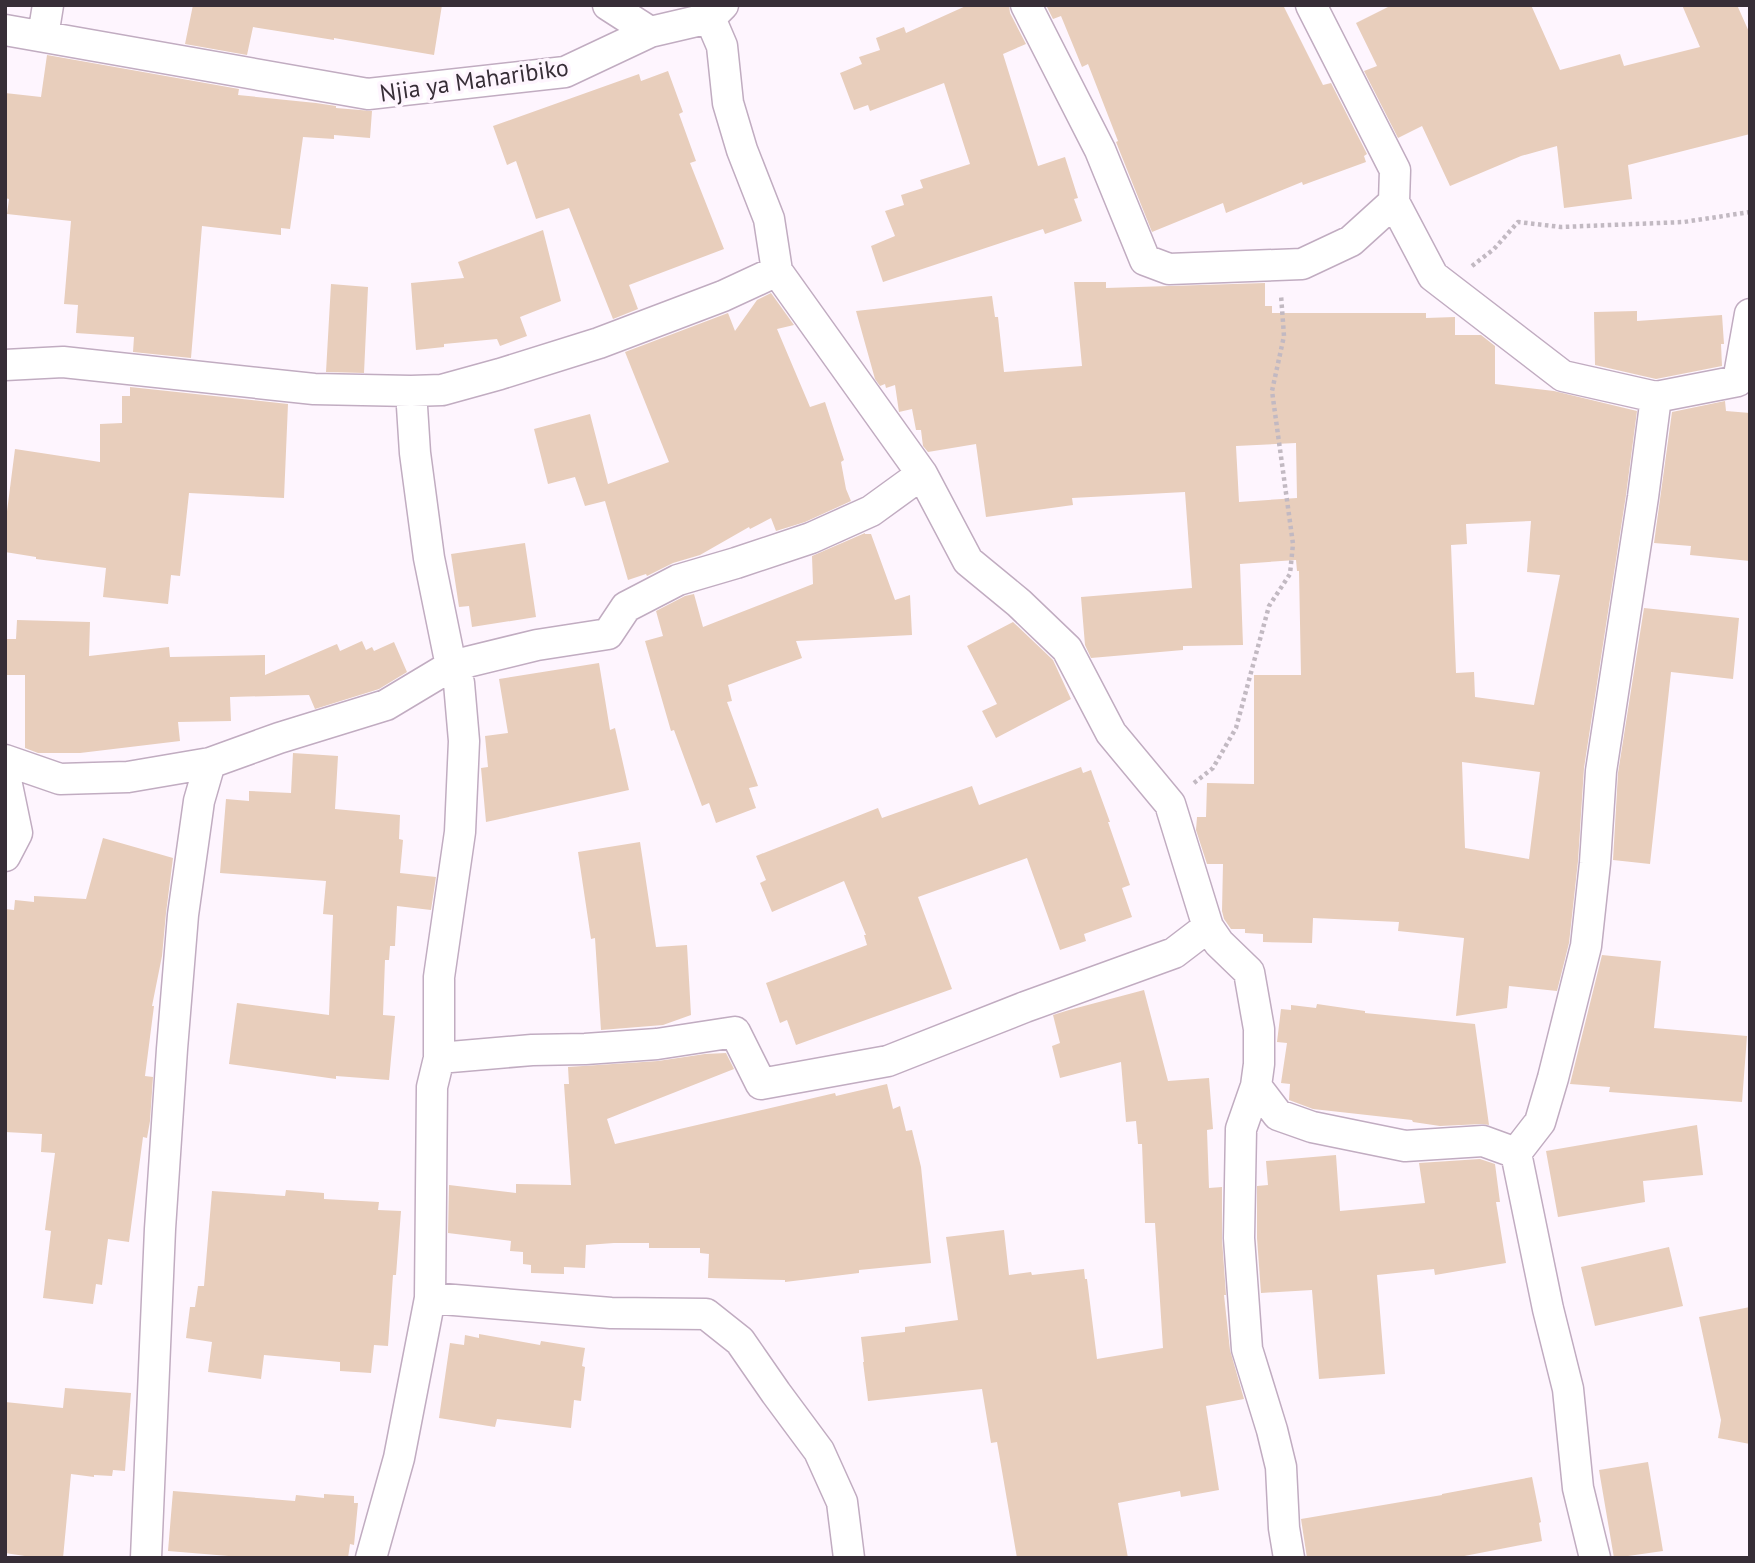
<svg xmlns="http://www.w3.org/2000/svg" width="1755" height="1563" viewBox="0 0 1755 1563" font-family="'PT Sans',sans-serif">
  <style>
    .building { fill: #e8cebc; fill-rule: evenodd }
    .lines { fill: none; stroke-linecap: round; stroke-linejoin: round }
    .street-casing { stroke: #c1acc1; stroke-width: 33 }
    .path { stroke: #c2b9c2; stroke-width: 4.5; stroke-dasharray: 3.5 3.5; stroke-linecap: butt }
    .street { stroke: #fff; stroke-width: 30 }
    .labels { text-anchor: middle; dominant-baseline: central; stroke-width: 7; stroke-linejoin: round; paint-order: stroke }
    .street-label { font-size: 24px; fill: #372e37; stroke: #fef5fe }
  </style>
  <rect width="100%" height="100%" fill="#fef5fe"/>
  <!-- building -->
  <path class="building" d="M193 5H442L434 55 334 38V40L253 27 247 55 185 44Z
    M968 5H1009L1010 13 1026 44 1003 54 1038 166 1065 157 1078 198 1074 199 1082 221 1045 234 1043 229 883 282 871 246 895 236 885 211 904 205 901 195 923 188 920 180 970 164 944 83 870 111 868 105 854 110 840 73 862 64 859 57 880 50 876 38 904 27 906 33Z
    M1046 5H1283L1323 85 1331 83 1367 154 1364 156 1366 162 1303 185 1302 182 1226 213 1223 203 1152 232 1116 142 1118 141 1088 64 1082 67 1061 16 1053 19Z
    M1392 5H1531L1560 70 1620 54 1624 66 1700 47 1682 5H1737L1750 34V134L1628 165 1632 199 1564 208 1557 146 1521 156 1450 186 1422 126 1398 138 1364 71 1377 66 1356 23Z
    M47 55 239 89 238 95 316 103 336 106V108L372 111 370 138 334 135V139L303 137 290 229 281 228V235L202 226 191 358 133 352 134 337 76 333 78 305 64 304 71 221 7 214 9 199 5 198V93L41 97Z
    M668 71 683 112 679 114 696 161 690 163 724 249 629 285 638 309 613 319 569 208 536 219 516 161 507 165 493 126 639 74 641 81Z
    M543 230 561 301 520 317 527 336 500 346 497 339 444 344V347L416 350 411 283 464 278 458 262Z
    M1074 282H1106V288L1265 283V306H1272V313H1426V318L1455 317V335H1481L1495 346V384L1554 391 1637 411 1626 495 1584 768 1578 861 1569 943 1557 991 1509 986 1507 1008 1456 1016 1464 938 1398 931 1399 922 1313 918 1312 943 1263 942V934L1245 933V929H1231L1224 919 1222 911 1223 864H1207L1196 830 1197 817H1206L1207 783 1254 784V675H1301L1299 571H1297L1296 560 1240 564 1243 645 1183 646V650L1091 658 1085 645 1081 597 1192 588 1185 492 1072 498 1073 505 986 517 976 444 928 452 923 446 921 430H916L912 409 899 412 895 385 886 388 885 384 880 386 875 379 856 311 992 296 995 317H998L1004 372 1082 366ZM1296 443 1297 498 1239 502 1236 446ZM1531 521 1527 572 1560 575 1534 705 1475 697 1474 672 1456 673 1451 545 1467 544 1466 524ZM1462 762 1540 772 1529 859 1465 848Z
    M331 284 368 287 364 373 326 372Z
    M771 293 794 325 777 329 810 407 825 402 844 460 841 462 846 489 851 501 805 522 776 531 771 518 750 529 749 527 700 555 673 563 647 576 646 574 628 580 605 501 585 506 575 477 548 484 534 429 590 414 608 484 669 462 625 352 728 313 735 331 757 300Z
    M1637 311V321L1722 315 1724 344H1721L1722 366 1656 379 1595 365 1594 312Z
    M130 387 288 404 284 498 189 493 180 576 171 575 168 604 103 597 106 568 36 559V557L5 552V527L15 449 100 462V424L122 423V396H130Z
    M1725 401 1726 411 1750 413V561L1690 555 1691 546 1654 543 1672 412Z
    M865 533V534H871L895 600 910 595 912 635 796 641 802 658 728 685 732 701 727 702 758 786 749 788 756 808 716 823 709 803 702 806 674 730 671 731 645 641 663 636 656 611 685 596 694 594 703 627 813 584 812 556Z
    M525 543 536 617 472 627 469 606 459 607 451 554Z
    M1644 608 1739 618 1733 679 1671 672 1650 864 1613 860 1618 773Z
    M17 620 90 622 89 656 169 647 170 657 265 655V675L337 644 340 651 362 641 366 650 372 647 374 651 394 642 407 672 379 689 315 709 309 695 230 697 231 721 178 722 180 741 80 753H38L25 748V675H6L7 639H16Z
    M1013 622 1053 660 1071 699 996 738 982 711 997 704 967 646Z
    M599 663 610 730 615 728 629 790 486 822 481 768 488 767 485 736 508 733 499 679Z
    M293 753 338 756 335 809 400 815 399 839 403 840 400 873 436 877 431 910 397 906 395 946H390L389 960H385L383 1015 395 1016 389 1080 336 1076V1079L229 1064 237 1003 329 1015 333 915 323 914 326 881 220 873 226 799 249 801V791L291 793Z
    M1081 767 1083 773 1091 770 1110 822H1108L1130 885 1122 888 1132 917 1084 934 1086 941 1060 950 1027 858 918 897 952 989 796 1045 787 1020 780 1023 766 983 867 945 864 935H866L844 881 772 912 760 883 766 880 756 856 878 808 882 818 972 786 979 805Z
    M103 838 173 858 166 913 162 956 152 1006H154L145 1076 153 1077 150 1121 147 1138 143 1137 129 1242 108 1239 102 1285 96 1284 93 1304 43 1298 51 1231 45 1230 55 1153 41 1152 42 1134 5 1132V909L14 910 15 900 34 902V896L86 899Z
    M640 842 656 947 687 945 691 1015 663 1025 601 1030 595 938 591 939 578 852Z
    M1602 955 1661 961 1654 1028 1747 1036 1742 1102 1609 1092 1610 1087 1570 1084Z
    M1144 990 1168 1081 1209 1078 1213 1129 1207 1130 1209 1188 1222 1187V1239L1226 1295H1224L1230 1350 1244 1399 1206 1406 1219 1490 1181 1497 1180 1491 1118 1503 1128 1558H1017L997 1442 991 1443 982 1389 868 1401 863 1362H864L861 1337 905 1332V1327L958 1320 946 1237 1004 1230 1009 1275 1031 1272 1032 1275 1084 1269 1085 1279H1087L1097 1359 1163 1348 1155 1223H1145L1142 1144H1138L1136 1121 1126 1122 1121 1062 1060 1078 1052 1046 1060 1043 1053 1015 1069 1010Z
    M1317 1004 1365 1011V1013L1475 1024 1489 1125 1482 1124 1440 1126 1413 1122 1412 1120 1313 1109 1289 1100 1290 1084 1281 1083 1287 1043 1277 1042 1281 1009 1291 1010V1005L1316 1008Z
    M726 1053 734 1069 607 1119 615 1144 835 1093 836 1096 887 1084 893 1109 900 1106 906 1131 912 1130 921 1167 931 1263 859 1270V1273L785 1282V1280L708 1278 709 1254 700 1253V1248H649V1243H614L586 1245 585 1268 564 1267V1274L531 1273V1265L523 1264V1252L510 1251 511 1241 448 1233 449 1185 516 1193V1184L571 1185 564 1084H569L568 1067 658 1061 705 1054Z
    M1697 1125 1703 1175 1643 1181 1645 1202 1558 1217 1546 1151Z
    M1336 1155 1340 1211 1425 1203 1419 1163 1480 1159 1495 1164 1500 1202H1496L1506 1263 1435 1275 1434 1269 1377 1275 1385 1374 1319 1379 1312 1290 1261 1293 1257 1238V1186L1268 1185 1266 1161Z
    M286 1190 324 1193V1199L379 1202 378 1210 401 1211 396 1275H393L388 1346 374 1345 371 1373 340 1371V1362L264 1355 261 1379 208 1372 212 1342 186 1338 190 1307H195L198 1286H204L212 1191 285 1196Z
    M1669 1247 1683 1306 1595 1326 1581 1267Z
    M1750 1307V1444L1718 1438 1721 1420 1699 1317Z
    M479 1334 540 1345 541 1341 585 1348 582 1366 585 1367 581 1401 574 1400 571 1428 497 1419 495 1427 439 1418 450 1343 464 1345 465 1335 479 1338Z
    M65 1388 131 1393 125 1471 113 1470 112 1476 94 1475V1477L71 1474 63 1558H38L5 1553V1402L63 1408Z
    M1648 1462 1663 1551 1614 1558 1599 1470Z
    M1532 1477 1541 1522 1539 1523 1542 1541 1454 1558H1307L1301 1519 1442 1495V1494Z
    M173 1491 295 1501 296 1495 324 1498V1494L354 1496V1503H358L354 1545 350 1544 348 1558H253L168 1551Z"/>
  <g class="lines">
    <defs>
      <path id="street" d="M608 5 650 32
        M1026 5 1100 150 1145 260 1169 269 1302 264 1351 241 1394 202
        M1311 5 1395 170 1394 202 1433 276 1563 376 1656 397
        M710 18 722 46 728 103 742 150 769 219 777 271 922 474 968 561 1019 603 1067 649 1111 733 1170 804 1208 927 1219 943 1249 972 1259 1029V1064L1256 1086 1241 1129 1239 1238 1247 1349 1272 1430 1281 1467 1284 1528 1289 1558
        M5 30 368 94 565 72 650 32 710 18 723 5
        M43 36 48 5
        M5 365 63 362 314 389 411 391 442 390 500 374 599 343 723 296 777 271
        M5 760 60 779 128 777 210 763
        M5 775 17 833 5 856
        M439 1058 532 1050 585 1049 657 1044 735 1032 761 1084 888 1061 1025 1007 1174 953 1208 927
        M1256 1086 1278 1115 1312 1127 1405 1146 1483 1141 1516 1153
        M430 1298 611 1313 706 1314 740 1341 776 1393 819 1451 842 1502 849 1558
        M146 1558 160 1229 172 1049 183 915 199 801 210 763 279 738 386 705 451 666 537 645 608 634 626 607 678 580 736 563 811 538 871 511 922 474
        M371 1558 399 1458 430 1298 432 1087 439 1058V977L460 832 464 741 459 683 451 666 429 558 415 453 411 391
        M1595 1558 1578 1488 1568 1389 1548 1309 1516 1153 1540 1122 1553 1078 1586 946 1595 863 1601 771 1643 497 1656 397 1738 381 1750 314"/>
    </defs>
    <!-- street casing -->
    <use href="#street" class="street-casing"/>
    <!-- path -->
    <path class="path" d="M1472 266 1494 249 1518 222 1561 227 1684 222 1750 212
      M1194 783 1213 768 1236 728 1269 606 1290 574 1293 544 1272 391 1284 336 1281 295"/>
    <!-- street -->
    <use href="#street" class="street"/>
  </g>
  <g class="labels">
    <!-- street labels -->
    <g class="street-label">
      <text transform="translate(474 80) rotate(-8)">Njia ya Maharibiko</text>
    </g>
  </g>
  <!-- border -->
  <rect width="1755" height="1563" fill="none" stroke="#372e37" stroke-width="14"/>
</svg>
